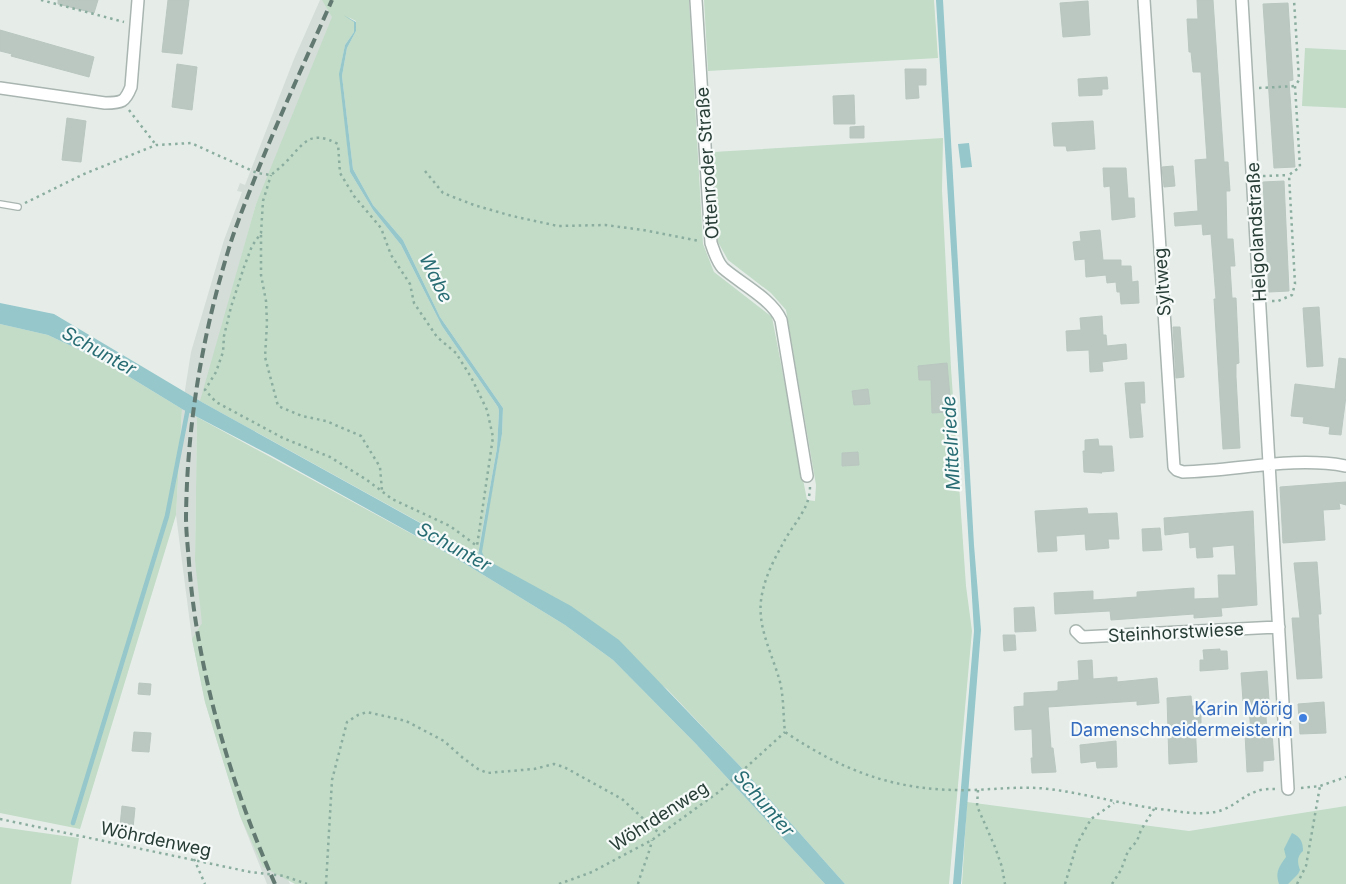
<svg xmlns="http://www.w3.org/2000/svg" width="1346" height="884" viewBox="0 0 1346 884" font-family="Inter,sans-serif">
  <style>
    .built { fill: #d4ddd8 }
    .green { fill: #c2dcc7 }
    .water { fill: #95c7cb }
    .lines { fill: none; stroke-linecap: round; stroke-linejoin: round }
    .stream { stroke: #95c7cb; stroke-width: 4.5 }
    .building { fill: #bbc8c2; stroke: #b9c6c0 }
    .lane-casing { stroke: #a9b5b0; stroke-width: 8 }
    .street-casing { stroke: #a9b5b0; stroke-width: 14 }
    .path { stroke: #8aad9f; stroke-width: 2.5; stroke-dasharray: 2.5 4; stroke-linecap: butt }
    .lane { stroke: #fff; stroke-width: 5.5 }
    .street { stroke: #fff; stroke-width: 11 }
    .rail { stroke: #627971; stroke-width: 4; stroke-dasharray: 10 5; stroke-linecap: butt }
    .shop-dot { fill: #3f7fe0; stroke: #f6faf8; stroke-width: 2 }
    .labels { text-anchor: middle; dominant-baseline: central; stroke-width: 4.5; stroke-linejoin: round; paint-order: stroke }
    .street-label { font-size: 18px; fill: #273d36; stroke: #f6faf8 }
    .shop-label { font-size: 18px; fill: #366cbe; stroke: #f6faf8; text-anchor: end }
    .water-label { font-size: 19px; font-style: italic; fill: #276c73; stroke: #f6faf8 }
  </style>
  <rect width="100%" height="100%" fill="#e6ede9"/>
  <!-- built -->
  <path class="built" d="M320 0H350L256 204 197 417 195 561 259 822 290 884H267L240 816 222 758 205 702 192 639 176 515 182 409 191 352 224 240 242 192 237 191 240 183 245 185 294 59Z"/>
  <!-- green -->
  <path class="green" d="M322 0H689L703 244 714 272 772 317 807 500 815 501 816 485 786 310 771 293 728 260 718 242 713 152 943 138 942 190 951 368 966 586 972 631 949 884H845L739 765 667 689 485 559 481 552 502 434 503 408 440 317 403 240 373 205 353 169 342 76 347 48 356 31V21L348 17 354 22V32L345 45 340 70 350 172 373 210 401 245 442 326 498 407 499 411 497 448 478 554 479 555 200 401 256 204 332 17Z
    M704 0H934L938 58 708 71Z
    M1305 48 1346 50V108L1302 106Z
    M0 324 48 335 105 362 182 409 176 515 80 829 0 813Z
    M197 417 454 557 565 625 613 660 696 744 825 884H295L263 867 240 816 205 702 192 639 202 623 195 561Z
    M967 802 1189 831 1346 806V884H962Z
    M0 827 79 838 71 884H0Z"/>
  <!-- water -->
  <path class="water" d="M936 0H943L974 545 981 630 961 884H953L974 631Z
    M343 15 356 22V31L347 48 342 76 353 169 373 205 403 240 440 317 503 408 502 434 482 552 485 559 571 606 619 640 739 765 845 884H825L696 744 613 660 565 625 454 557 270 455 182 409 105 362 48 335 0 324V303L54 314 200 401 478 555 497 448 499 411 498 407 442 326 401 245 373 210 350 172 339 74 345 45 354 32V22Z
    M969 143 972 167 961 168 958 144Z
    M1292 833C1300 837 1303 841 1303 851 1297 856 1297 862 1300 870L1298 874 1288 884H1279C1275 872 1279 867 1286 857L1284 849Z"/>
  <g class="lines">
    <!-- stream -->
    <path class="stream" d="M73 823 167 516 188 408"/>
  </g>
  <!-- building -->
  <path class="building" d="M58 0H98L94 13 58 4Z
    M168 0H189L182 54 162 52Z
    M1197 0H1213L1224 162H1228L1230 191H1226L1227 239H1233L1235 266H1230L1232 298H1236L1239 363 1236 364V377L1240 448 1223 449 1214 299H1216L1211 234 1203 235 1202 224 1175 226 1174 213 1198 211 1195 160 1207 159 1201 72H1193L1191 52H1189L1187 19H1198Z
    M1088 1 1090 35 1063 37 1060 3Z
    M1288 3 1293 80 1289 81 1295 167 1274 168 1263 4Z
    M0 30 94 57 89 77 11 56 12 54 0 51Z
    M177 64 197 67 192 110 172 107Z
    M905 69H926V85H918L919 98 906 99Z
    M1107 77 1108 89H1102V95L1079 96 1078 79Z
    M854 95 855 124H834L833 96Z
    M67 118 86 121 81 162 62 160Z
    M1093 121 1095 149 1067 151 1066 146H1054L1052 123Z
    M864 126V138H850V127Z
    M1173 166 1175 186 1164 187 1162 167Z
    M1103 168H1126L1128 198H1134L1135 217 1112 220 1110 186 1104 187Z
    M1284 181 1289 291 1269 292 1263 182Z
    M1100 230 1103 260H1121V266H1131L1132 282 1138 281 1139 303 1121 304 1120 292H1117L1116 282 1107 283 1106 275 1086 277 1085 259 1075 260 1073 242 1081 241 1080 232Z
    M1319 307 1323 366 1307 367 1303 308Z
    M1102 316 1103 335H1106L1107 346 1126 344 1127 359 1102 362 1103 371 1090 372 1089 350 1067 351 1066 331 1081 330 1080 318Z
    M1173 327H1180L1184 377 1176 378Z
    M1339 358 1346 359V396L1341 435 1329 434 1330 427 1303 423 1304 417 1291 416 1295 384 1335 389Z
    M947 363 950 397H947L948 412 932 413 931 380H919L918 366Z
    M1144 382 1145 403H1140L1143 437 1130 438 1125 383Z
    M868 389 870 404 854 405 852 391Z
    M1098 439 1099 446H1112L1114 471 1101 472 1102 473 1084 472 1083 451H1085V440Z
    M858 452 859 465 842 466V453Z
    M1346 482V505L1339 503 1340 509 1323 510 1325 540 1283 543 1280 487Z
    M1087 508 1088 514 1117 513 1119 539H1108L1109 548 1086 550 1085 534 1056 536 1057 551 1038 552 1035 511Z
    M1253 511 1257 605 1221 608 1222 616 1194 618V614L1111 620 1110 611 1055 614 1054 593 1093 591V600L1137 597V592L1194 588V599L1219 598 1218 575H1236L1234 545 1212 547 1213 557 1197 558 1196 547 1190 548 1189 532 1165 535 1164 518Z
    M1160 528 1162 550 1143 551 1142 529Z
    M1317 562 1321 614H1318L1322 678 1297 679 1292 618H1300L1294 563Z
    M1034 607 1036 631 1015 632 1014 608Z
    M1003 635H1015L1016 650 1004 651Z
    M1220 649V651H1227L1228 669 1200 671V660H1204L1203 650Z
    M1092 660 1093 679 1117 677V682L1157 678 1159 703 1137 705V701L1048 707 1051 748H1053L1056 772 1032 773 1031 758H1033L1032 729 1015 730 1014 707 1024 706V693L1056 691 1058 690V682L1079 680 1078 661Z
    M1267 671 1269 700H1265L1267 733H1272L1274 760 1263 761V771L1247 772 1245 734H1251L1249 706H1245V701H1243L1241 673Z
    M139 683 151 684 150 695 138 694Z
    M1191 696 1192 706H1201V723H1195L1197 762 1169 764 1167 698Z
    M1324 702 1326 733 1300 734 1298 704Z
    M134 732 151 733 149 752 132 751Z
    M1116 741 1117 767 1097 768 1096 761 1081 763 1080 745Z
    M122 806 135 808 133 828 120 826Z"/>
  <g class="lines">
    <defs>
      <path id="lane" d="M0 204 18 207"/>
      <path id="street" d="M696 0 711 243C714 251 717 262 723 268 740 283 772 299 781 320L807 476
        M1144 0 1174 467 1177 470 1183 472C1237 471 1292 456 1346 466
        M1242 0 1288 789
        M0 88 105 103C122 103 125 102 131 87L138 0
        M1076 631 1082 637 1279 627"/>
    </defs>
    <!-- lane casing -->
    <use href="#lane" class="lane-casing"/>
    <!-- street casing -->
    <use href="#street" class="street-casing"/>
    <!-- path -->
    <path class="path" d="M41 0 124 22
      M1259 88 1295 86
      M129 110 156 145
      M425 171 443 193 474 205 512 216 558 226 605 225 643 230 699 241
      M1263 176 1289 175
      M25 203 84 174 156 145 191 143 257 173 271 175C276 171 281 167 286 162 304 143 310 129 338 144L340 173 354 196 381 228 391 255 410 284 414 303 437 337 456 353 471 377 487 410 493 437 477 546 450 526 392 499 367 480 330 457 283 438 216 402 205 390 216 372 223 352 224 336 231 307 244 267 252 246 261 233 263 201 271 175
      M261 235V275L266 301 267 323 265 357 278 406 302 416 326 421 361 436 380 467 382 491
      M1272 301H1278L1292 295 1295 284 1289 175 1300 167 1295 86 1299 80 1294 0
      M810 487C810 507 796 521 786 538 777 554 767 572 763 590 754 623 772 652 780 682 784 699 783 715 785 732 846 773 899 792 973 790 999 789 1023 786 1049 789 1089 794 1128 806 1168 810 1181 812 1193 814 1206 813 1231 812 1236 799 1257 791 1262 789 1269 789 1275 789
      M1301 788 1320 786 1346 777
      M978 790 977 806 995 847 1002 867 1005 884
      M0 819 250 872 284 876 307 884
      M194 859 205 884
      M326 884 332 780 347 722 358 715 367 712 406 721 444 741 463 758 478 769 487 773 534 769 554 764 564 767 622 799 660 834
      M559 884 592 872 652 840 720 791 785 732
      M638 884C642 869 649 855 652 840
      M1065 884 1077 844 1091 819 1114 803
      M1112 884 1121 870 1128 851 1137 841 1141 830 1154 809
      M1297 884 1306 866 1320 786"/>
    <!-- lane -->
    <use href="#lane" class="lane"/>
    <!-- street -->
    <use href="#street" class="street"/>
    <!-- rail -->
    <path class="rail" d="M275 884C231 785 197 671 189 563 188 548 186 532 186 517 187 425 202 336 229 248 237 222 248 196 258 170 281 113 307 57 332 0"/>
  </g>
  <!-- markers -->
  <circle class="shop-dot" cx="1303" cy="718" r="5"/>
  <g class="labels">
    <!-- street labels -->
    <g class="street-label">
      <text transform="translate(707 163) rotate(-94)">Ottenroder Straße</text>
      <text transform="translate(1256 232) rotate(-93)">Helgolandstraße</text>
      <text transform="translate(1162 282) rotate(-94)">Syltweg</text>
      <text transform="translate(1176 632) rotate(-3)">Steinhorstwiese</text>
      <text transform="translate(659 816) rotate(-33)">Wöhrdenweg</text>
      <text transform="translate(156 839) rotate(12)">Wöhrdenweg</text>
    </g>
    <!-- shop labels -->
    <g class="shop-label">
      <text x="1293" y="708">Karin Mörig<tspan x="1293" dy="21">Damenschneidermeisterin</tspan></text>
    </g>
    <!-- water labels -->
    <g class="water-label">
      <text transform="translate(436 278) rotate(64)">Wabe</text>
      <text transform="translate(99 351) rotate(29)">Schunter</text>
      <text transform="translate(951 443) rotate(-93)">Mittelriede</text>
      <text transform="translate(454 547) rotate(29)">Schunter</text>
      <text transform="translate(764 803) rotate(49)">Schunter</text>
    </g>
  </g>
</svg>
